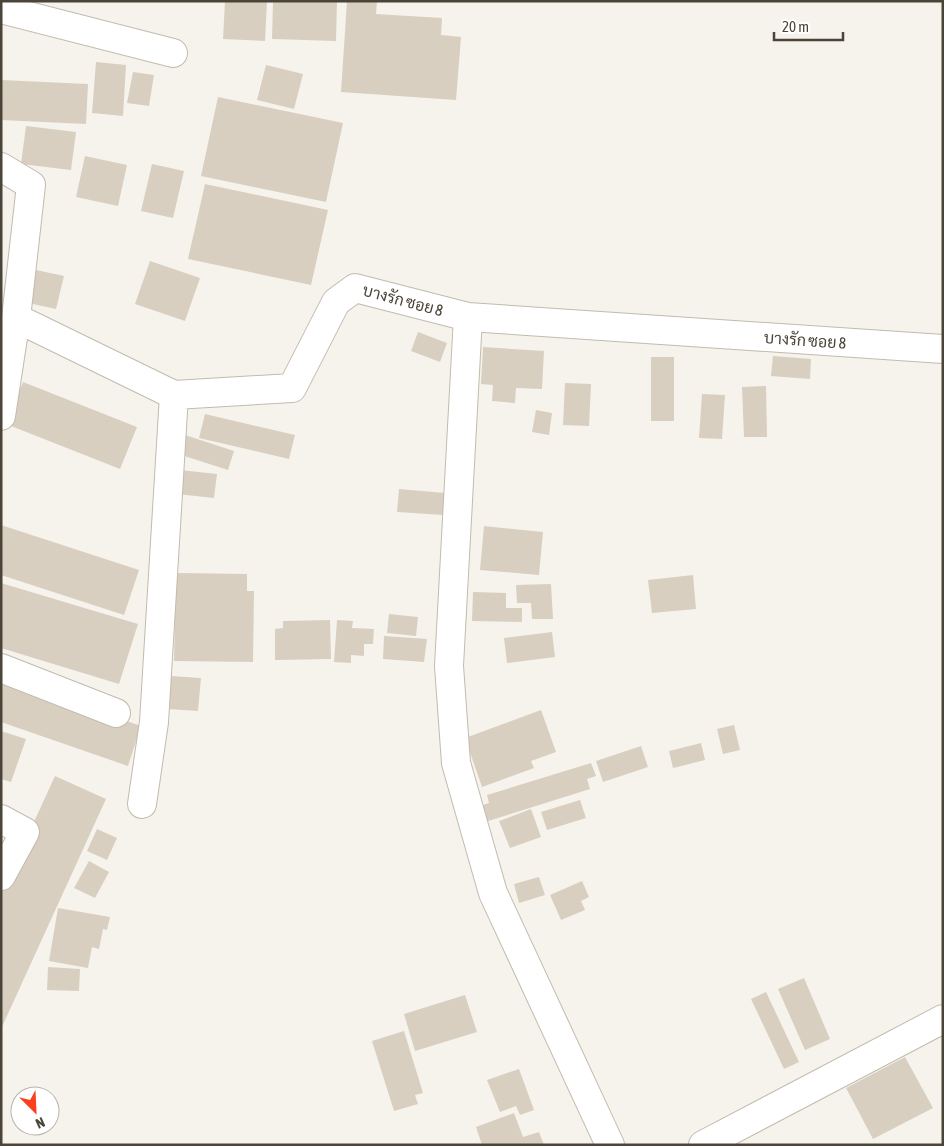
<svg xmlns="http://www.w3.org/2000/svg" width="944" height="1146" viewBox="0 0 944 1146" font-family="'Asap Condensed',Sarabun,sans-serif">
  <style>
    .building { fill: #d8cfc1 }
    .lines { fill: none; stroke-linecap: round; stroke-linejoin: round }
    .minor-casing { stroke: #c2bbae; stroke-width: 30 }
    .minor { stroke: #fff; stroke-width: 28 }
    .labels { text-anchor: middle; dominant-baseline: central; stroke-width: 4; stroke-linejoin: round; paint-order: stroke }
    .street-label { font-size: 16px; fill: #4b4439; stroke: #fff }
  </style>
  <rect width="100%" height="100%" fill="#f6f3ec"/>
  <!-- building -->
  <path class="building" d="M225 1H267L265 41 223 39Z
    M273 1H337L336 41 272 39Z
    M347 1H377L376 14 442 18 441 35 461 37 456 100 341 92Z
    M96 62 126 65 123 116 92 113Z
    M266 65 303 74 294 109 257 100Z
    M133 72 154 75 149 106 127 103Z
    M1 80 88 84 86 124 1 120Z
    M218 97 343 123 326 202 201 176Z
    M26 126 76 132 71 170 21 164Z
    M85 156 127 165 118 206 76 197Z
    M152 164 184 171 173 218 141 211Z
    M205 184 328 210 311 285 188 259Z
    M150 261 200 278 185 321 135 304Z
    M36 270 64 276 56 309 28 303Z
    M418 332 447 343 440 362 411 351Z
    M483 347 544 351 542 389 516 388 515 403 492 401 493 385 481 384Z
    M773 356 811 359 810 379 771 376Z
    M651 357H674V421H651Z
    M23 382 137 427 120 469 6 424Z
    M565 383 591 384 589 426 563 425Z
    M766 386 767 437H744L742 387Z
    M702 394 725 395 722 439 699 438Z
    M536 410 552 413 549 435 532 432Z
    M205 414 295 435 289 459 199 438Z
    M182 434 234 451 228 470 175 453Z
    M180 470 217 474 214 498 177 494Z
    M399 489 445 493 443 515 397 512Z
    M1 525 139 570 124 615 1 575Z
    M484 526 543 532 539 575 480 570Z
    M176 573 247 574V591H254L253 662 174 661Z
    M693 575 696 609 652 613 648 580Z
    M1 583 138 624 119 684 1 648Z
    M551 584 553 619H532L531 603H517L516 585Z
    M473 592 506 593V608H522V622L472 621Z
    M389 614 418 617 416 636 387 633Z
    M330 620 331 659 275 660V629L283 628V621Z
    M337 620 353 621 352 628 374 629 373 644H364V656L351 655V663L334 662Z
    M552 632 555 657 507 663 504 638Z
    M384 636 427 639 424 662 383 659Z
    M171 676 201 678 198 711 168 709Z
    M1 678 141 726 128 766 1 722Z
    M541 710 556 752 531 761 534 768 482 787 465 738Z
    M734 725 740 750 723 754 717 729Z
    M1 731 26 739 11 782 1 779Z
    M701 743 705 760 673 768 669 751Z
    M641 746 648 767 603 782 596 761Z
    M591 763 596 776 587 779 590 789 485 822 480 806 489 803 487 795Z
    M55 776 106 799 1 1029V894Z
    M580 800 586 818 547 830 541 812Z
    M531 809 541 837 510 848 499 821Z
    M97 829 117 838 107 860 87 851Z
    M89 861 109 872 95 898 74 888Z
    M539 877 545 895 519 903 514 884Z
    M582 881 589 897 581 901 585 910 561 920 550 895Z
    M58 908 110 917 107 930 103 929 99 949 92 947 88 968 49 961Z
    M48 967 80 969 79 991 47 990Z
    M804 978 830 1039 805 1050 778 989Z
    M766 992 799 1062 784 1069 751 999Z
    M465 995 477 1032 415 1051 404 1014Z
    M404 1031 423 1093 415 1095 418 1104 394 1111 372 1041Z
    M905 1057 933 1108 873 1139 846 1088Z
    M519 1069 534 1110 520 1115 516 1106 500 1112 487 1080Z
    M514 1113 523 1137 539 1132 544 1145H482L476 1127Z"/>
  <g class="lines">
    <defs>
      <path id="minor" d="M1 9 173 53
        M1 167 31 185 16 318 1 416
        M468 317 449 666 456 763 493 893 610 1145
        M16 318 174 395 292 388 336 302 355 288 468 317 943 349
        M1 668 116 713
        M142 804 154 722 174 395
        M1 819 25 832 1 876
        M703 1145 943 1019"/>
    </defs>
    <!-- minor casing -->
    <use href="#minor" class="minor-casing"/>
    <!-- minor -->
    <use href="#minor" class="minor"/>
  </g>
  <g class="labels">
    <!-- street labels -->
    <g class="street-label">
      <text transform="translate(403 300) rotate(15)">บางรัก ซอย 8</text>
      <text transform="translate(805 340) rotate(4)">บางรัก ซอย 8</text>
    </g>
  </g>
  <!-- border -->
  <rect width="944" height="1146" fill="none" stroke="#4b4439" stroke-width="5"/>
  <!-- north arrow -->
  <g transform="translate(35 1111) rotate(156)"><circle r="24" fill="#ffffff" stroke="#b7b4b0"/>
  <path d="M0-4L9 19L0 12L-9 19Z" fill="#fc3f1d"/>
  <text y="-8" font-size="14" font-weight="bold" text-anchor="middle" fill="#4b4439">N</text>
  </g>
  <!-- scale -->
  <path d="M774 32v8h69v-8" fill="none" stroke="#4b4439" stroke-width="2.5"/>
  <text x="782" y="32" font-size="15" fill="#4b4439" stroke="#ffffff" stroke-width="4" paint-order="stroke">20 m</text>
</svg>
